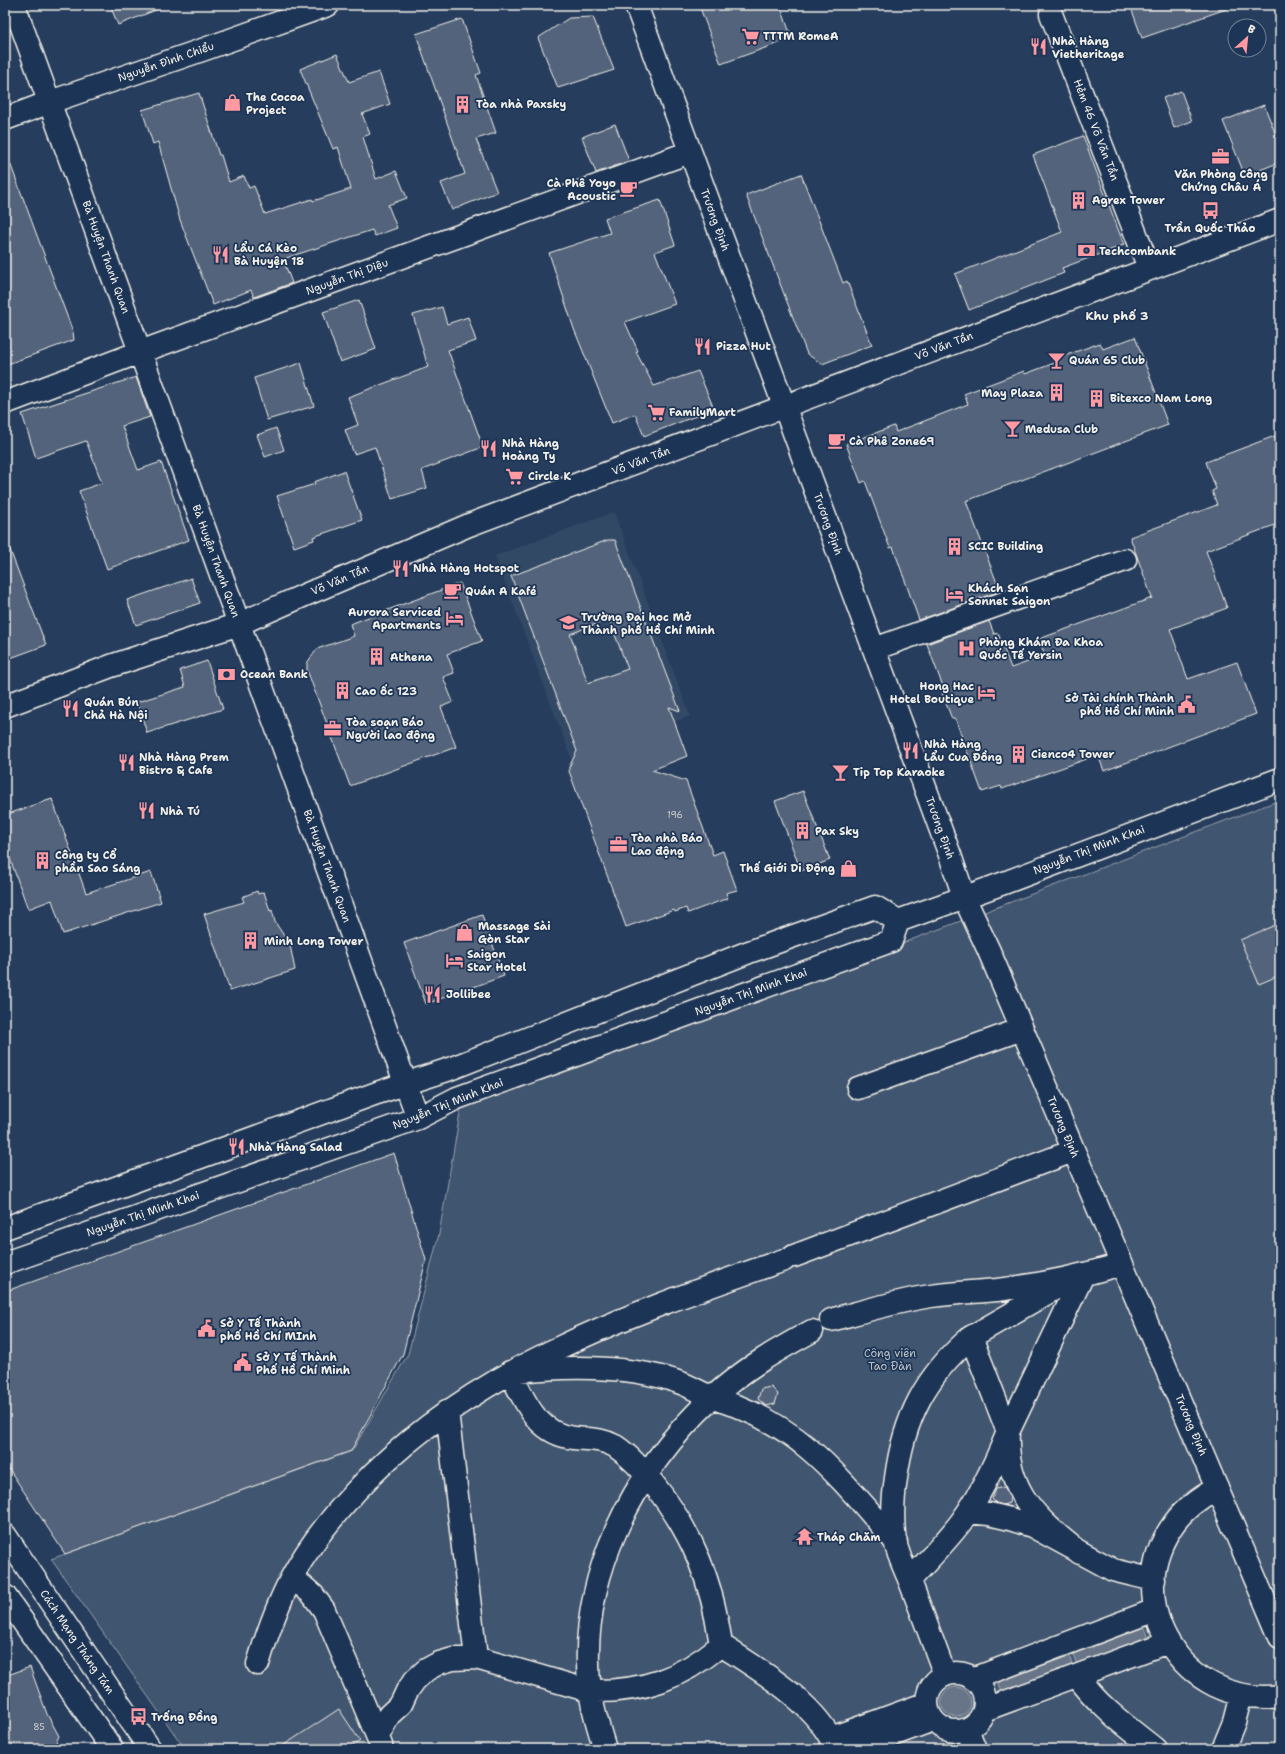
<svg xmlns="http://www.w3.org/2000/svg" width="1285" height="1754" viewBox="0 0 1285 1754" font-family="'Shantell Sans',sans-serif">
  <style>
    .built { fill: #334966 }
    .green { fill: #40546f; stroke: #9aa2ac }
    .water { fill: #677588; stroke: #9fa7ae }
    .building { fill: #52647b; stroke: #f4f1e8; fill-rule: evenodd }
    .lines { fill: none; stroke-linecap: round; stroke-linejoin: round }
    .minor-casing { stroke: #f4f1e8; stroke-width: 25 }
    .major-casing { stroke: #f4f1e8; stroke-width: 25 }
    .minor { stroke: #1d3557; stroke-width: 22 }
    .major { stroke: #1d3557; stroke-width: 22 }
    .labels { text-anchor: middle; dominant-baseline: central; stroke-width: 3.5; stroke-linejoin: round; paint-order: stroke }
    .number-label { font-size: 9px; fill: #cccecd }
    .poi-label { font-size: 11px; font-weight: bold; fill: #f4f1e8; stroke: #1d3557; text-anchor: start }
    .street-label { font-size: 11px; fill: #f4f1e8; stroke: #1d3557 }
    .park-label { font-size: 11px; fill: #bec2c4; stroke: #1d3557 }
    .neighbourhood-label { font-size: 12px; font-weight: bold; fill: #f4f1e8; stroke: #1d3557 }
  </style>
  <rect width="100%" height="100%" fill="#263d5d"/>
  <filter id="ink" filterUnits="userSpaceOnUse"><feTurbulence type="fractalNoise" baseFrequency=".025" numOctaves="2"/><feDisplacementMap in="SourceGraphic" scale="8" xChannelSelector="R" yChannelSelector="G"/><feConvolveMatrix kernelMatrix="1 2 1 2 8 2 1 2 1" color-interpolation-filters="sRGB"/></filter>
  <g filter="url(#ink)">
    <!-- built -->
    <path class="built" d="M614 512 690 716 572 760 495 556Z"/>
    <!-- green -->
    <path class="green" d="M1280 800V1749H185L51 1559 352 1451 408 1354 439 1234 463 1096 900 944Z"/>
    <!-- water -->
    <path class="water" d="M1144 1625 1149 1638 1077 1665 1072 1652Z
      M1068 1653 1073 1666 1001 1693 996 1680Z
      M941 1702a15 15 0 1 1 30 0a15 15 0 1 1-30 0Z"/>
    <!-- building -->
    <path class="building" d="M110 5H166V6L118 25Z
      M699 5H780L790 33 787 40 721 64Z
      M1130 5H1229V8L1142 38Z
      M593 17 614 70 558 88 538 38 569 18Z
      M462 19 481 73 476 75 496 133 476 139 497 192 452 210 441 183 465 174 416 34Z
      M337 54 349 82 379 72 390 104 362 114 370 134 363 137 376 179 396 171 407 198 388 205 397 228 375 236 372 230 283 259 292 283 254 297 251 290 213 305 180 220 158 142 153 144 142 110 199 93 219 155H221L229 182 244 176 249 188 254 186 265 214 312 199 313 201 351 189 338 147 333 149 300 69Z
      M1181 91 1192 121 1174 128 1163 98Z
      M1264 105 1280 145V162L1245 176 1223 121Z
      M615 124 629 161 596 173 582 137Z
      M1083 136 1124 245 1062 268 1064 273 969 310 955 274 1062 232 1033 155Z
      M5 155H7L73 332 74 340 5 365Z
      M801 174 843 283 847 281 872 345 822 364 807 354 746 195Z
      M660 200 675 245 655 252 675 304 625 322 638 351 636 352 654 386 698 371 714 409 644 436 635 414 612 423 574 329 549 253 610 233 605 218Z
      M359 300 376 349 340 362 323 312Z
      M442 307 447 324 468 317 476 341 448 350 483 447 422 470 427 488 392 499 375 447 354 454 345 430 358 425 348 397 428 367 413 315Z
      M1135 337 1168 425 966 501 1000 591 919 620 893 547 890 548 865 481 861 483 846 444 894 426 896 432 968 404 964 394 1024 371 1025 374 1060 361 1058 358 1100 343 1103 349Z
      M301 363 314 406 267 420 254 378Z
      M136 377 150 417 122 426 138 470 161 462 189 540 107 569 79 491 102 483 86 441 36 458 22 414Z
      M276 428 284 450 265 457 257 435Z
      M1280 434V523L1206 551 1227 608 1170 629 1188 679 1237 662 1256 714 1104 771 1098 755 1002 789 1001 786 982 792 955 718 952 719 942 693 945 692 927 644 989 621 994 634 998 633 1011 668 1045 656 1039 639 1152 598 1130 537 1217 505 1212 491 1216 489 1206 462Z
      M344 471 362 520 313 537 314 540 294 547 277 496 315 484 314 482Z
      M608 540H615L680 711 669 707 687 756 652 770 686 781 713 855 723 851 737 890 726 893 728 898 688 913 686 908 675 912 674 910 626 927 569 771V767L577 751 511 576ZM609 619 628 669 588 683 570 634Z
      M5 542H7L46 645 5 660Z
      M191 578 200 603 136 625 127 600Z
      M460 583 482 641 447 654 454 673 443 677 453 702 441 707 456 747 350 786 307 670V663L317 649 354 636 350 624Z
      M207 661 223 709 147 733 137 702 185 687 180 670Z
      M803 791 830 860 801 871 775 801Z
      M52 799 86 893 151 872 161 902 63 934 52 900 28 909 5 845V815Z
      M257 891 258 894 264 892 270 911 272 910 275 922 290 945 295 970 230 991 204 914 244 902 242 897Z
      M482 915 504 976 426 1004 404 943Z
      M1280 923V975L1259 984 1240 940Z
      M394 1153 426 1260 403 1354 351 1451 65 1554 5 1463V1305L9 1290Z
      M771 1387 778 1394 775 1404 766 1406 758 1399 761 1389Z
      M1005 1487 1010 1498 1009 1503 1003 1505 996 1503 992 1499 996 1489Z
      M30 1667 47 1714 59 1736 53 1749H12L5 1733V1676Z
      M339 1709 360 1741 348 1749H278Z"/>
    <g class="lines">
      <defs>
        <path id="minor" d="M14 5 239 624
          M636 5 950 855 964 897 989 951 1280 1637
          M1051 14 1149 268
          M5 403 140 352 690 152
          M874 649 1125 560
          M858 1088 1022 1029
          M794 1256 1073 1151
          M831 1320C864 1311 897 1301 931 1296 953 1293 975 1292 997 1290 1040 1285 1081 1276 1122 1264
          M971 1337 1008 1432C1005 1491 1037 1519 1080 1553
          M447 1411 476 1658
          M1217 1488C1201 1497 1186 1507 1175 1522 1116 1601 1184 1709 1280 1696
          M968 1512 989 1514 1010 1519 1032 1526 1113 1570 1154 1580
          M292 1577 313 1595 324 1610 381 1745
          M910 1580C927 1561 945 1543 961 1522 981 1495 995 1464 1008 1432L1083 1275
          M258 1664C267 1634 277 1605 292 1577 309 1545 332 1517 356 1491 470 1368 630 1314 784 1260
          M927 1702a29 29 0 1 1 58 0a29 29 0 1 1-58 0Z
          M945 1675C934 1645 923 1615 911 1584 906 1571 898 1556 895 1541 892 1521 893 1498 896 1478 904 1418 925 1376 971 1337L1075 1277
          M1077 1676C1099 1707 1125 1725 1155 1749
          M973 1679 1155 1610
          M984 1710 1168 1642
          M967 1729 975 1749
          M378 1736 389 1715 401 1704 407 1691 415 1680 426 1670 439 1663 453 1659 476 1658 590 1691C643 1692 680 1679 721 1645
          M831 1738 927 1703
          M605 1749C599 1730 593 1711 590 1691 576 1580 633 1471 712 1398 742 1370 777 1350 812 1331
          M836 1749C817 1703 761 1671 721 1645 712 1581 693 1533 652 1482 641 1469 630 1456 615 1446 600 1438 590 1440 574 1438 537 1434 525 1402 510 1372 564 1366 629 1364 681 1383 692 1387 702 1394 714 1398 722 1401 731 1404 739 1407 764 1417 789 1432 809 1449 841 1476 868 1511 896 1542
          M854 1749 933 1720
          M1223 1749 1234 1722 1241 1695"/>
        <path id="major" d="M5 119 50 102 205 49 328 5
          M239 624 418 1118
          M5 706 111 666 239 624 305 595 469 525 1280 220
          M5 1228 377 1093 447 1070 749 952 875 907 898 921
          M5 1263 418 1118 457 1098 891 941 898 921 1004 883 1280 779
          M5 1535 150 1749
          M5 1596 112 1749"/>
      </defs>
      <!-- minor casing -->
      <use href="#minor" class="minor-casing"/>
      <!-- major casing -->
      <use href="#major" class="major-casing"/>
      <!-- minor -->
      <use href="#minor" class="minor"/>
      <!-- major -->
      <use href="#major" class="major"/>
    </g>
  </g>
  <!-- icons -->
  <defs>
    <symbol id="supermarket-bare" viewBox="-9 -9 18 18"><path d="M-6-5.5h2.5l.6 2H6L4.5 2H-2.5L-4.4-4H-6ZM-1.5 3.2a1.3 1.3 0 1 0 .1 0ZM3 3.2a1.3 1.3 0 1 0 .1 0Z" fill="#ff9aa2" stroke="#1d3557" stroke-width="2.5" paint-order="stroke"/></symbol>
    <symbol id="restaurant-bare" viewBox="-9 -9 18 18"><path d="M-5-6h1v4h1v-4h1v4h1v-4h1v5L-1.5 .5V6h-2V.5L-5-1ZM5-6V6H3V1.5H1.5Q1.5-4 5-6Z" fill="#ff9aa2" stroke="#1d3557" stroke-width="2.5" paint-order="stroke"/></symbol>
    <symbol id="shop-bare" viewBox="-9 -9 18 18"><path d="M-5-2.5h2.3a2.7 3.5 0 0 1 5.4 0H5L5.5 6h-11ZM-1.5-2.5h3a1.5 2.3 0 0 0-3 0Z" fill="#ff9aa2" stroke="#1d3557" stroke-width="2.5" paint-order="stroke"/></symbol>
    <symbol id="building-bare" viewBox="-9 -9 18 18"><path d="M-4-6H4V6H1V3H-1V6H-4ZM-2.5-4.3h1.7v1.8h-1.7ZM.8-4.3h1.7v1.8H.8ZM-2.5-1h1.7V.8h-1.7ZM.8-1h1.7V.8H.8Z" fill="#ff9aa2" stroke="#1d3557" stroke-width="2.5" paint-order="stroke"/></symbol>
    <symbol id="office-bare" viewBox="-9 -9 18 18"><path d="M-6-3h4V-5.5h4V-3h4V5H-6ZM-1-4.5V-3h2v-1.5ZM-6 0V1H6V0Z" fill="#ff9aa2" stroke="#1d3557" stroke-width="2.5" paint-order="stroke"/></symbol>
    <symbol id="cafe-bare" viewBox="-9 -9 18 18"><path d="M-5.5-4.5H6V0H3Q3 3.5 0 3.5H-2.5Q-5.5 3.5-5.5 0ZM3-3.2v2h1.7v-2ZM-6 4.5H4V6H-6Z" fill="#ff9aa2" stroke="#1d3557" stroke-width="2.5" paint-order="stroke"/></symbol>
    <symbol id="bus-bare" viewBox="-9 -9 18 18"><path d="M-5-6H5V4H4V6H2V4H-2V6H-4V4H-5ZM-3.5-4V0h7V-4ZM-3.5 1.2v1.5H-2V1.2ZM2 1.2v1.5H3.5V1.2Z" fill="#ff9aa2" stroke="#1d3557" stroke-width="2.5" paint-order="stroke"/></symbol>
    <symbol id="bank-bare" viewBox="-9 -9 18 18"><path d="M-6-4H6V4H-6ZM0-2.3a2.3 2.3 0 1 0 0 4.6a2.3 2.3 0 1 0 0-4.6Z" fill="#ff9aa2" stroke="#1d3557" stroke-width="2.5" paint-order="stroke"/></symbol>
    <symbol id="bar-bare" viewBox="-9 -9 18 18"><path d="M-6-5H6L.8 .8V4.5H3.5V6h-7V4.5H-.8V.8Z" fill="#ff9aa2" stroke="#1d3557" stroke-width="2.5" paint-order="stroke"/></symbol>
    <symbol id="hotel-bare" viewBox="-9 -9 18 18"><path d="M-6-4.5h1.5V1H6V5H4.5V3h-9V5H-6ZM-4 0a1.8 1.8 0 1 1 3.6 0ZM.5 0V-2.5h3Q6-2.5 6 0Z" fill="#ff9aa2" stroke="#1d3557" stroke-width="2.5" paint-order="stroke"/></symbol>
    <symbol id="university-bare" viewBox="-9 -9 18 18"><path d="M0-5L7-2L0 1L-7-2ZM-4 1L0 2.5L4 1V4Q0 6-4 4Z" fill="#ff9aa2" stroke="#1d3557" stroke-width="2.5" paint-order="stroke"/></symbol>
    <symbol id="hospital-bare" viewBox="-9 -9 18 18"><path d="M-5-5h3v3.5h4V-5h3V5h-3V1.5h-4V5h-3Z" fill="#ff9aa2" stroke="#1d3557" stroke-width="2.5" paint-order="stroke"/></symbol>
    <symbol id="civic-bare" viewBox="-9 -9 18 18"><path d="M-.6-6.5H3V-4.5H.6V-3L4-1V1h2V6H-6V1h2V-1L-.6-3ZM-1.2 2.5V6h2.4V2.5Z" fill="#ff9aa2" stroke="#1d3557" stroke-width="2.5" paint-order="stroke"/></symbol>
    <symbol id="temple-bare" viewBox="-9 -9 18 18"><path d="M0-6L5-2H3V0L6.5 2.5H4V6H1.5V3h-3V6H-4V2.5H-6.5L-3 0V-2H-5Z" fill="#ff9aa2" stroke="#1d3557" stroke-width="2.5" paint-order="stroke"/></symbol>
  </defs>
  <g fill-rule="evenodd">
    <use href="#supermarket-bare" x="738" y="24" width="25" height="25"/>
    <use href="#restaurant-bare" x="1026" y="34" width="25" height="25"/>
    <use href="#shop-bare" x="220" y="90" width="25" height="25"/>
    <use href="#building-bare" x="450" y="92" width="25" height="25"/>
    <use href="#office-bare" x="1208" y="144" width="25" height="25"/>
    <use href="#cafe-bare" x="616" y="176" width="25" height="25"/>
    <use href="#building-bare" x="1066" y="188" width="25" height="25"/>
    <use href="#bus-bare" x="1198" y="198" width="25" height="25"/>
    <use href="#bank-bare" x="1074" y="238" width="25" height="25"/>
    <use href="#restaurant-bare" x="208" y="242" width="25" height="25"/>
    <use href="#restaurant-bare" x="690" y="334" width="25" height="25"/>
    <use href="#bar-bare" x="1044" y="348" width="25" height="25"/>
    <use href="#building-bare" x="1044" y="380" width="25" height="25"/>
    <use href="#building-bare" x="1084" y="386" width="25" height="25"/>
    <use href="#supermarket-bare" x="644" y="400" width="25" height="25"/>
    <use href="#bar-bare" x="1000" y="416" width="25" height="25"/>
    <use href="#cafe-bare" x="824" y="428" width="25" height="25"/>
    <use href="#restaurant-bare" x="476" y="436" width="25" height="25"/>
    <use href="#supermarket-bare" x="502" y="464" width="25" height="25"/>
    <use href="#building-bare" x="942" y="534" width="25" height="25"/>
    <use href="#restaurant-bare" x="388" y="556" width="25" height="25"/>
    <use href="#cafe-bare" x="440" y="578" width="25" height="25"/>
    <use href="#hotel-bare" x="942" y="582" width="25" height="25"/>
    <use href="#hotel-bare" x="442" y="606" width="25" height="25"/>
    <use href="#university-bare" x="556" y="610" width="25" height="25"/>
    <use href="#hospital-bare" x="954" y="636" width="25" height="25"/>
    <use href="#building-bare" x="364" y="644" width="25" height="25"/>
    <use href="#bank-bare" x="214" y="662" width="25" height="25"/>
    <use href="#building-bare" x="330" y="678" width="25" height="25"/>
    <use href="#hotel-bare" x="974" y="680" width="25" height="25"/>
    <use href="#civic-bare" x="1174" y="692" width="25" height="25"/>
    <use href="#restaurant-bare" x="58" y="696" width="25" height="25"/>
    <use href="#office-bare" x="320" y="716" width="25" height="25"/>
    <use href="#restaurant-bare" x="898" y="738" width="25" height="25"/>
    <use href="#building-bare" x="1006" y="742" width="25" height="25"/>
    <use href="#restaurant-bare" x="114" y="750" width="25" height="25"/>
    <use href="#bar-bare" x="828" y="760" width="25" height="25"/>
    <use href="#restaurant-bare" x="134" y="798" width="25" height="25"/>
    <use href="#building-bare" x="790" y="818" width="25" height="25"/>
    <use href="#office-bare" x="606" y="832" width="25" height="25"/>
    <use href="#building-bare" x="30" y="848" width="25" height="25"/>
    <use href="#shop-bare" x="836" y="856" width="25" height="25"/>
    <use href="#shop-bare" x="452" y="920" width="25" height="25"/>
    <use href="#building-bare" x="238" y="928" width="25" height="25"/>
    <use href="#hotel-bare" x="442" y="948" width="25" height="25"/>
    <use href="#restaurant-bare" x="420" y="982" width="25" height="25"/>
    <use href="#restaurant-bare" x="224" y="1134" width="25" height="25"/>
    <use href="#civic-bare" x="194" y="1316" width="25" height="25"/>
    <use href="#civic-bare" x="230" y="1350" width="25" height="25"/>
    <use href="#temple-bare" x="792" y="1524" width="25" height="25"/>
    <use href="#bus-bare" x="126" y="1704" width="25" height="25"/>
  </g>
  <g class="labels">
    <!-- number labels -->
    <g class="number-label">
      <text x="675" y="815">196</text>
      <text x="39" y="1727">85</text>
    </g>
    <!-- poi labels -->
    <g class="poi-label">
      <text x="763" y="36">TTTM RomeA</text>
      <text x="1052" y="41">Nhà Hàng<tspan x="1052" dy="13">Vietheritage</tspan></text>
      <text x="246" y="97">The Cocoa<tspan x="246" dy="13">Project</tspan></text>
      <text x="476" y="104">Tòa nhà Paxsky</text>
      <text x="1221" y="174" text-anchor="middle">Văn Phòng Công<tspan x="1221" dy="13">Chứng Châu Á</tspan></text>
      <text x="616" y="183" text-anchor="end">Cà Phê Yoyo<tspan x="616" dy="13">Acoustic</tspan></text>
      <text x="1092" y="200">Agrex Tower</text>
      <text x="1210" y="228" text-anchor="middle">Trần Quốc Thảo</text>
      <text x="234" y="248">Lẩu Cá Kèo<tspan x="234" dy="13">Bà Huyện 18</tspan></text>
      <text x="1099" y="251">Techcombank</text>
      <text x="716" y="346">Pizza Hut</text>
      <text x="1069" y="360">Quán 65 Club</text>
      <text x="1043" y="393" text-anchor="end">May Plaza</text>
      <text x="1110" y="398">Bitexco Nam Long</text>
      <text x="669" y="412">FamilyMart</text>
      <text x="1025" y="429">Medusa Club</text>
      <text x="849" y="441">Cà Phê Zone69</text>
      <text x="502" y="443">Nhà Hàng<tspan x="502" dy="13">Hoàng Ty</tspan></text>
      <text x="528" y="476">Circle K</text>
      <text x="968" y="546">SCIC Building</text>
      <text x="413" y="568">Nhà Hàng Hotspot</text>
      <text x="968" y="588">Khách Sạn<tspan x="968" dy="13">Sonnet Saigon</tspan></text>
      <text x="465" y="591">Quán A Kafé</text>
      <text x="441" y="612" text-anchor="end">Aurora Serviced<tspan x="441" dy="13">Apartments</tspan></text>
      <text x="581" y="617">Trường Đại học Mở<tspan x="581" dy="13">Thành phố Hồ Chí Minh</tspan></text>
      <text x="979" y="642">Phòng Khám Đa Khoa<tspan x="979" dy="13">Quốc Tế Yersin</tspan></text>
      <text x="390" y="657">Athena</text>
      <text x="240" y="674">Ocean Bank</text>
      <text x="974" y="686" text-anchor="end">Hong Hac<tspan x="974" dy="13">Hotel Boutique</tspan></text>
      <text x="355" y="691">Cao ốc 123</text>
      <text x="1174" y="698" text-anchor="end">Sở Tài chính Thành<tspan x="1174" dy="13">phố Hồ Chí Minh</tspan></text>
      <text x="84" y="702">Quán Bún<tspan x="84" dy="13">Chả Hà Nội</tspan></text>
      <text x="346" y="722">Tòa soạn Báo<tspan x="346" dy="13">Người lao động</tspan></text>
      <text x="924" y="744">Nhà Hàng<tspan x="924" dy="13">Lẩu Cua Đồng</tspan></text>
      <text x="1031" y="754">Cienco4 Tower</text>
      <text x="139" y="757">Nhà Hàng Prem<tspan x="139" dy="13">Bistro &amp; Cafe</tspan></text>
      <text x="853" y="772">Tip Top Karaoke</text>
      <text x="160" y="811">Nhà Tú</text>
      <text x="815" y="831">Pax Sky</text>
      <text x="631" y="838">Tòa nhà Báo<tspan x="631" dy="13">Lao động</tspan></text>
      <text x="55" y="855">Công ty Cổ<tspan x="55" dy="13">phần Sao Sáng</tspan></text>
      <text x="835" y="868" text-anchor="end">Thế Giới Di Động</text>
      <text x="478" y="926">Massage Sài<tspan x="478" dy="13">Gòn Star</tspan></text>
      <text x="264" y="941">Minh Long Tower</text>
      <text x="467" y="954">Saigon<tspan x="467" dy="13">Star Hotel</tspan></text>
      <text x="446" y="994">Jollibee</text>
      <text x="249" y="1147">Nhà Hàng Salad</text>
      <text x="220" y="1323">Sở Y Tế Thành<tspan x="220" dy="13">phố Hồ Chí MInh</tspan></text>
      <text x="256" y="1357">Sở Y Tế Thành<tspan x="256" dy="13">Phố Hồ Chí Minh</tspan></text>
      <text x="817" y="1537">Tháp Chăm</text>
      <text x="151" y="1717">Trống Đồng</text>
    </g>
    <!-- street labels -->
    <g class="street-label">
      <text transform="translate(166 62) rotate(-19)">Nguyễn Đình Chiểu</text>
      <text transform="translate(1096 130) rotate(69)">Hẻm 46 Võ Văn Tần</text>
      <text transform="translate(715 220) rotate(70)">Trương Định</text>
      <text transform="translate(106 257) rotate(70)">Bà Huyện Thanh Quan</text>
      <text transform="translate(347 277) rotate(-20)">Nguyễn Thị Diệu</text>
      <text transform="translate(944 346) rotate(-21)">Võ Văn Tần</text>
      <text transform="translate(641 461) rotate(-21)">Võ Văn Tần</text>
      <text transform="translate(828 524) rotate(70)">Trương Định</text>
      <text transform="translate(216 561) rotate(70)">Bà Huyện Thanh Quan</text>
      <text transform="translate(340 580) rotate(-23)">Võ Văn Tần</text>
      <text transform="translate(940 828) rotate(70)">Trương Định</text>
      <text transform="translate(1089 850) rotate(-21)">Nguyễn Thị Minh Khai</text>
      <text transform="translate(327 866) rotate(70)">Bà Huyện Thanh Quan</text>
      <text transform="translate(751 992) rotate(-20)">Nguyễn Thị Minh Khai</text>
      <text transform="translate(448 1104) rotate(-22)">Nguyễn Thị Minh Khai</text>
      <text transform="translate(1063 1127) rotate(67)">Trương Định</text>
      <text transform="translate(143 1214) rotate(-19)">Nguyễn Thị Minh Khai</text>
      <text transform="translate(1191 1425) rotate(67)">Trương Định</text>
      <text transform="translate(77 1642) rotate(56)">Cách Mạng Tháng Tám</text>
    </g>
    <!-- park labels -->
    <g class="park-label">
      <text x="890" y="1353">Công viên<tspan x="890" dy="13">Tao Đàn</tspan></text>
    </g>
    <!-- neighbourhood labels -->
    <g class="neighbourhood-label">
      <text x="1117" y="316">Khu phố 3</text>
    </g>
  </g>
  <!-- margin -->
  <rect width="1285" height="1754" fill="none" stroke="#1d3557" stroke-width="20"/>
  <rect x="10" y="10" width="1265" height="1734" fill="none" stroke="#f4f1e8" stroke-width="1.5" filter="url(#ink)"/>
  <!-- north arrow -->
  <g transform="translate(1247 38) rotate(27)"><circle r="19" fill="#1d3557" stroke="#738091"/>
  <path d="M0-3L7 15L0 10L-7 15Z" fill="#ff9aa2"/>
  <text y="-6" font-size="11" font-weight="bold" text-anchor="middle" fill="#f4f1e8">B</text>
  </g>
</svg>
